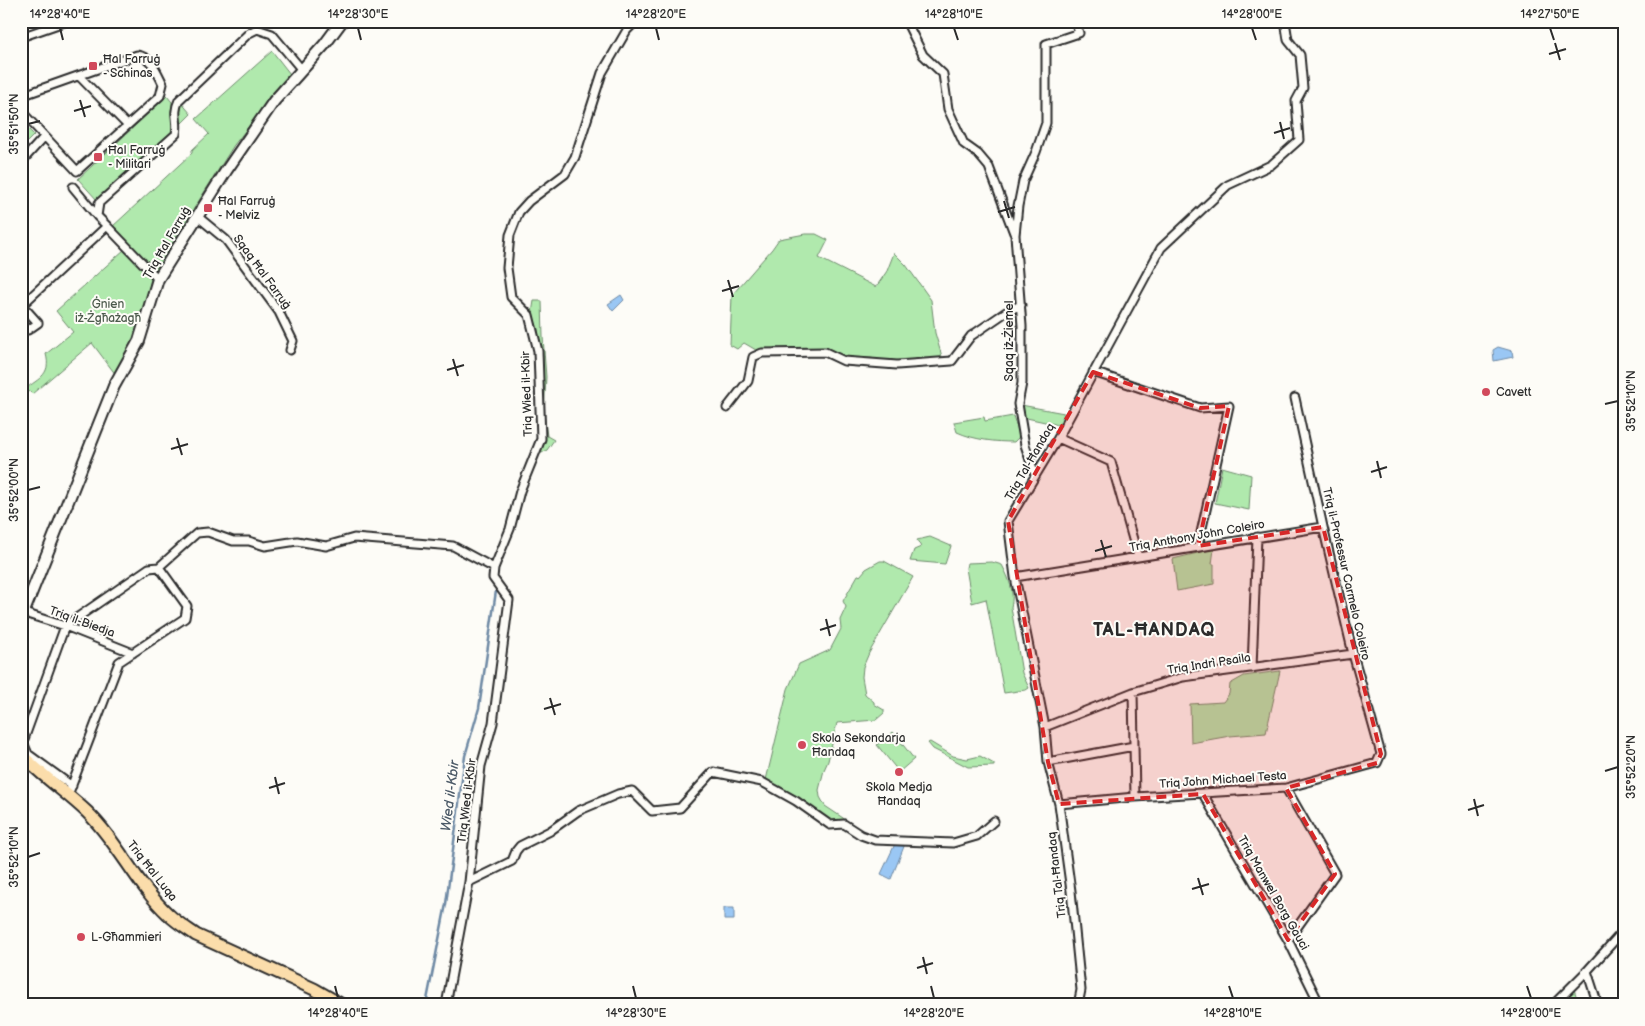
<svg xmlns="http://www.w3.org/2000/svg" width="1645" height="1026" viewBox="0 0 1645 1026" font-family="'Balsamiq Sans',sans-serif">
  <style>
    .green { fill: #b0e9ad; stroke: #6e8a6c }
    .water { fill: #9ac7f4; stroke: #6e89a4 }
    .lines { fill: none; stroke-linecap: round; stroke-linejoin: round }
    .stream { stroke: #6e89a4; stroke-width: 2.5 }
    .minor-casing { stroke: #2b2b2b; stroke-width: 11 }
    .secondary-casing { stroke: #2b2b2b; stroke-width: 14 }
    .trunk-casing { stroke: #2b2b2b; stroke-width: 15 }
    .minor { stroke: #fdfcf7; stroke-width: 7 }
    .secondary { stroke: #fdfcf7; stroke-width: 10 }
    .trunk { stroke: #fbddab; stroke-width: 11 }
    .marked { fill: #d62828; fill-opacity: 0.2; stroke: #d62828; stroke-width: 4; stroke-dasharray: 10 6; stroke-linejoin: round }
    .ticks { fill: none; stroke: #2b2b2b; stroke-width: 2 }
    .poi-dot { fill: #d1495b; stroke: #fdfcf7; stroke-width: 2 }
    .labels { text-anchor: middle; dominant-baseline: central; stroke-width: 4; stroke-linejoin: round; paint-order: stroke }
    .poi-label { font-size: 12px; fill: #2b2b2b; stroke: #fdfcf7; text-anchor: start }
    .street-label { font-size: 12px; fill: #2b2b2b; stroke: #fdfcf7 }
    .park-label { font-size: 12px; fill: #4c5a4c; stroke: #fdfcf7 }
    .water-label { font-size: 14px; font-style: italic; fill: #4c5a67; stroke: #fdfcf7 }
    .district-label { font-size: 18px; font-weight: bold; letter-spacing: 1px; fill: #2b2b2b; stroke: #fdfcf7 }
    .neatline { fill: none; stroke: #2b2b2b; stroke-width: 2 }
    .ticks-label { font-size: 12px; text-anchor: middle; fill: #2b2b2b }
  </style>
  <rect width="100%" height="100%" fill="#fdfcf7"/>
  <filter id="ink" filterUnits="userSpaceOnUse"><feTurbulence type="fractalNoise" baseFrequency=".02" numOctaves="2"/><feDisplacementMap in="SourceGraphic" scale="10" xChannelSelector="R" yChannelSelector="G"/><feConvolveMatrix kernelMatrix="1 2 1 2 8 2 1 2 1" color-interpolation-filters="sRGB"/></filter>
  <g filter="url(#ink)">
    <!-- green -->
    <path class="green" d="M272 51 290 74 234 145 154 272 112 227 192 153V150L209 134 196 119Z
      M167 96 172 102 171 116 174 126 173 132 97 200 78 179Z
      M180 101 191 114 180 125 177 108Z
      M21 122 34 135 27 142 21 128Z
      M805 234H816L828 240 819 258 876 287 887 271 894 253 906 265 931 300 935 333 943 360 889 362 871 358 845 357 826 349 756 350 744 343 737 349 730 345 732 295 772 249 779 239Z
      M125 249 151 278 145 311 134 343 116 375 92 343 32 394 29 391 21 398V392C37 379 52 376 46 354L73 332 56 311Z
      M534 301H542L543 337 546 377 544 414 547 436 554 440 547 450 535 457 544 442 541 427 542 369 538 329 532 313Z
      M1021 405 1064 413 1059 425 1022 417Z
      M1013 416 1020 436 1014 442C995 442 975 440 957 432L954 422 984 417 985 421Z
      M1222 467 1251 475 1249 510 1215 503Z
      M930 537 951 546 945 564 910 561 914 550 921 547 917 540Z
      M1214 549 1212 564H1214V584L1177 591 1173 559Z
      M880 561H884L913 577 869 653 863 667 862 677 865 694 874 702V704L884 710V713L876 720 837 723 828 761 824 770 819 790 820 797 825 806 846 820 829 823 814 811 766 780 788 689 799 664 830 650 841 629 840 620 846 607 843 601 858 575H859L860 576 866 569Z
      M992 562 1002 565C1009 578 1015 593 1011 607L1022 673 1029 688 1026 690 1004 693 986 599 972 603 966 568 967 563Z
      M1280 671 1266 733 1230 736 1191 743 1190 704 1223 702 1229 694 1230 684 1244 676Z
      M893 732 914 759 899 772 877 745Z
      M930 742 953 756 967 759 980 756 994 764V766L968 767 933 749 928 743Z
      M1574 989 1579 1005H1557Z"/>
    <!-- water -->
    <path class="water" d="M621 295 624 300 613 311 608 304Z
      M1498 347 1512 351 1513 357 1494 361 1493 350Z
      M895 844H905L891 879 881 874Z
      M724 908H734V920H724Z"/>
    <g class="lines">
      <!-- stream -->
      <path class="stream" d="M426 1005 446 904 465 756 479 708 496 591"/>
      <defs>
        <path id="minor" d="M906 21 923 55 943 74 948 109 964 144 978 154 989 167 1014 233
          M21 37 67 21
          M79 76 127 125
          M21 96 137 55C152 57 157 72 163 84L160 96 77 171 21 111
          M21 146 24 159
          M21 165 24 159 44 137
          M73 187 97 216
          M197 216 226 240 279 312 293 341 290 350
          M107 226 158 279
          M21 329 28 330 38 323 22 305 107 226 97 216 99 203 176 134C179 120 172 115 179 100L249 33 257 29 272 34 302 70
          M1093 372 1200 408 1229 406 1198 546
          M727 408 748 381 753 357 762 353 825 352 844 361 897 365 952 361 971 336 1006 312 1021 305
          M1058 438 1111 462 1138 557
          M1035 475 1025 445 1018 404 1022 383V326L1015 235 1018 206 1023 181 1036 152 1046 123V44L1079 33 1075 21
          M1015 577 1323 527
          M24 613 65 626 133 653
          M1252 668 1257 537
          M1133 692 1135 797
          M1045 727 1133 692 1183 677 1353 654
          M1048 762 1134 746
          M72 786 28 754 23 742 65 626 149 568 159 567 197 533 208 532 233 541H249L265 546 297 541 326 546 354 538 453 546 494 568
          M1286 788 1335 874 1288 940
          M70 790 119 662 185 618 187 606 159 567
          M1203 794 1288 940 1320 1005
          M1059 804 1135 797 1286 788 1377 763 1381 754 1353 654 1323 527 1295 398
          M469 882 512 861 516 851 520 846 550 831 578 811 618 794 632 791 652 811 680 808 713 772 762 782 796 801 830 825 844 824 861 835 875 840 953 843 977 836 994 821
          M1587 971 1598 1005
          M446 1005 469 882 481 766 493 723 509 600 493 578 494 568 510 529 520 491 541 439 538 351 529 315 511 297 507 268 510 235 519 212 529 201 565 174 575 157 602 73 627 30 636 21
          M1078 1005 1081 990 1071 891 1059 804 1048 762 1045 727 1015 577 1008 521 1058 438 1161 248 1228 185 1271 165 1299 140 1296 101 1303 88 1300 55 1288 40 1285 21
          M1553 1005 1587 971 1624 930"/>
        <path id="secondary" d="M21 619 114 386 139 341 158 279 226 171 274 101 325 44 342 21"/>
        <path id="trunk" d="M21 754C42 776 66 792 87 812 118 842 136 884 168 914 176 922 186 928 196 935L314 989 342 1005"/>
      </defs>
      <!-- minor casing -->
      <use href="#minor" class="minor-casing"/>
      <!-- secondary casing -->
      <use href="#secondary" class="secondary-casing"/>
      <!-- trunk casing -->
      <use href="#trunk" class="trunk-casing"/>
      <!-- minor -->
      <use href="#minor" class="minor"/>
      <!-- secondary -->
      <use href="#secondary" class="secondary"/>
      <!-- trunk -->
      <use href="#trunk" class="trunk"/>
    </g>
  </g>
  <!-- marked area -->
  <path class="marked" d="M1093 372 1200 408 1229 406 1198 546 1323 527 1381 754 1377 763 1286 788 1335 874 1288 940 1203 794 1059 804 1048 762 1008 521Z"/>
  <!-- ticks -->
  <path class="ticks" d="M60 28 63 40M358 28 361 40M656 28 659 40M954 28 958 40M1252 28 1256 40M1550 28 1554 40M1555 43 1560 60M1549 54 1566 49M80 100 85 117M74 111 91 106M1280 122 1284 139M28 124 40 121M1274 133 1290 128M1004 201 1009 218M998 212 1015 207M728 280 733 297M722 291 739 286M453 359 458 376M447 370 464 365M1605 404 1618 401M177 438 182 455M171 449 188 444M1377 461 1381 478M1371 472 1387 467M28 490 40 487M1101 540 1106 557M1095 551 1112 546M826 619 830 636M820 630 836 625M550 698 555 715M544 709 561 704M1605 771 1618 767M275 777 279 794M269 788 285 783M1474 799 1478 816M1468 810 1484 805M28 857 40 853M1198 878 1203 895M1192 889 1209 884M923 957 927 974M917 968 933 963M335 986 338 998M633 986 636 998M931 986 934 998M1229 986 1233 998M1527 986 1531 998"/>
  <!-- markers -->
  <g class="poi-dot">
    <rect x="88" y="61" width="10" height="10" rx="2.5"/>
    <rect x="93" y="152" width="10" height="10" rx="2.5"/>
    <rect x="203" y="203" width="10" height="10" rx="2.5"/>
    <circle cx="1486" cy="392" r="5"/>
    <circle cx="802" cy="745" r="5"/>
    <circle cx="899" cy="772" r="5"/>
    <circle cx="81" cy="937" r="5"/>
  </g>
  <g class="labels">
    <!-- poi labels -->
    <g class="poi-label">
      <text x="103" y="59">Ħal Farruġ<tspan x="103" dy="14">- Schinas</tspan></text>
      <text x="108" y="150">Ħal Farruġ<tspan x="108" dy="14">- Militari</tspan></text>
      <text x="218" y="201">Ħal Farruġ<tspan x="218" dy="14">- Melviz</tspan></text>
      <text x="1496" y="392">Cavett</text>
      <text x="812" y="738">Skola Sekondarja<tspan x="812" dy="14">Ħandaq</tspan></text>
      <text x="899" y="787" text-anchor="middle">Skola Medja<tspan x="899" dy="14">Ħandaq</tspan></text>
      <text x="91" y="937">L-Għammieri</text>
    </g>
    <!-- street labels -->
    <g class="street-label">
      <text transform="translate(167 243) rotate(-60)">Triq Ħal Farruġ</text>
      <text transform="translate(262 272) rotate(54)">Sqaq Ħal Farruġ</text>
      <text transform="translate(1009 341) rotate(-90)">Sqaq iż-Żiemel</text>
      <text transform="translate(527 394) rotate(-92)">Triq Wied il-Kbir</text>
      <text transform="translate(1030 462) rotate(-60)">Triq Tal-Ħandaq</text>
      <text transform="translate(1197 536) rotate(-10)">Triq Anthony John Coleiro</text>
      <text transform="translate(1346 574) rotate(77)">Triq il-Professur Carmelo Coleiro</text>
      <text transform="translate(82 622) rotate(20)">Triq il-Biedja</text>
      <text transform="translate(1209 664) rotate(-9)">Triq Indrì Psaila</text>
      <text transform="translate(1223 780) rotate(-4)">Triq John Michael Testa</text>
      <text transform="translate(467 801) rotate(-83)">Triq Wied il-Kbir</text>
      <text transform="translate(152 871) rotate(52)">Triq Ħal Luqa</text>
      <text transform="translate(1057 875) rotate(-97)">Triq Tal-Ħandaq</text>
      <text transform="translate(1273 893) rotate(60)">Triq Manwel Borg Gauci</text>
    </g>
    <!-- park labels -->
    <g class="park-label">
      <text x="108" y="304">Ġnien<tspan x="108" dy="14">iż-Żgħażagħ</tspan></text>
    </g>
    <!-- water labels -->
    <g class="water-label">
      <text transform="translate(450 796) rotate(-83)">Wied il-Kbir</text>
    </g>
    <!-- district labels -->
    <g class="district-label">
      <text x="1154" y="630">TAL-ĦANDAQ</text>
    </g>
  </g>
  <!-- margin -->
  <rect width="1645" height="1026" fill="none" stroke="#fdfcf7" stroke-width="55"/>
  <rect x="28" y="28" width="1590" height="970" class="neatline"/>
  <g class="ticks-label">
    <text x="60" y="18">14°28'40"E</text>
    <text x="358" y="18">14°28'30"E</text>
    <text x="656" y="18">14°28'20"E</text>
    <text x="954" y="18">14°28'10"E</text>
    <text x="1252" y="18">14°28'00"E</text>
    <text x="1550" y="18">14°27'50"E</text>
    <text transform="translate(14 124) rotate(-90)" y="4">35°51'50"N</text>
    <text transform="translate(1631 401) rotate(-90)" y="4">35°52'10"N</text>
    <text transform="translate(14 490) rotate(-90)" y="4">35°52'00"N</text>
    <text transform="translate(1631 767) rotate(-90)" y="4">35°52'20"N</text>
    <text transform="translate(14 857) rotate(-90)" y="4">35°52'10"N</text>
    <text x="338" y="1017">14°28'40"E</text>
    <text x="636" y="1017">14°28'30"E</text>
    <text x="934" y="1017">14°28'20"E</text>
    <text x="1233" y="1017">14°28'10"E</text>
    <text x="1531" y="1017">14°28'00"E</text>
  </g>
</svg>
